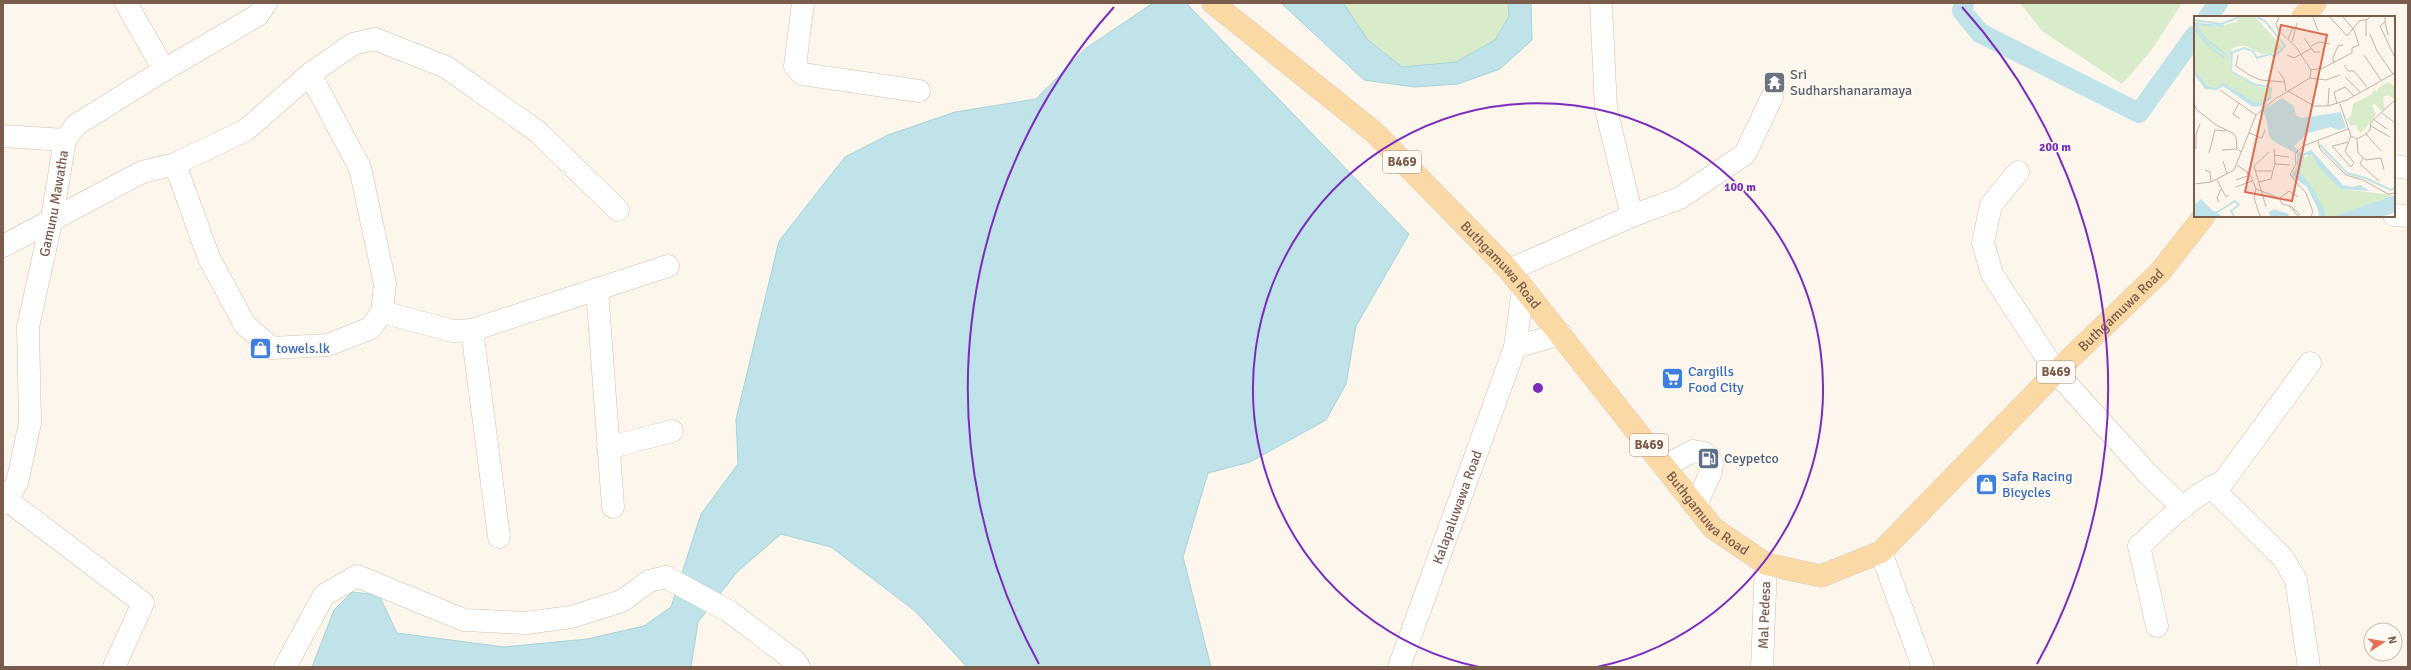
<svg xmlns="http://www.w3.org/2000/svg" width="2411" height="670" viewBox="0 0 2411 670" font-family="Signika,sans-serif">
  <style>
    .green { fill: #d8ecc9 }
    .water { fill: #bfe3e8; stroke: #a5d3da }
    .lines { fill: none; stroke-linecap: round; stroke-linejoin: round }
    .canal { stroke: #bfe3e8; stroke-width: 20 }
    .minor-casing { stroke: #d1beb0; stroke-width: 23 }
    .major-casing { stroke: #dad1cd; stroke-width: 23 }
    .minor { stroke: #fff; stroke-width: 22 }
    .major { stroke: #fbd9a5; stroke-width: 22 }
    .ring { fill: none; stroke: #7b2cbf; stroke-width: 2 }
    .labels { text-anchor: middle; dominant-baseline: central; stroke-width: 3.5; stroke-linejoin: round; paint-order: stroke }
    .shield { fill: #fffaf3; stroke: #a28b7f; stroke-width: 1 }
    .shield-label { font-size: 13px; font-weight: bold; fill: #7a5c4d }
    .worship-label { font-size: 14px; fill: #5b616d; stroke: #fffaf3; text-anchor: start }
    .street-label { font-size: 14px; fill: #7a5c4d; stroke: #fffaf3 }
    .shop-label { font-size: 14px; fill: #366cbe; stroke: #fffaf3; text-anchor: start }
    .service-label { font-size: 14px; fill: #4e5e75; stroke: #fffaf3; text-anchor: start }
    .inset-river { fill: none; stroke: #bfe3e8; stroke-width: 2 }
    .inset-road { fill: none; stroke: #c5b3a7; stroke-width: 1 }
    .view { fill: #dc6d51; fill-opacity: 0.15; stroke: #dc6d51; stroke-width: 2 }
    .inset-edge { fill: none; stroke: #7a5c4d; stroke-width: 2 }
    .centre { fill: #7b2cbf; stroke: #fffaf3; stroke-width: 2 }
    .ring-label { font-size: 12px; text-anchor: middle; font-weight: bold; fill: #7b2cbf; stroke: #fffaf3; stroke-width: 3.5; stroke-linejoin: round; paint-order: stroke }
  </style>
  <rect width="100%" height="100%" fill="#fdf6ec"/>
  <!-- green -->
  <path class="green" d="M1343 3H1508L1510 16 1496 40 1456 62 1402 67 1368 40Z
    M2020 3H2182L2151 51 2122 84 2042 31Z"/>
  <!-- water -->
  <path class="water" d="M1153 3H1186L1409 234 1356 326 1346 384 1326 420 1250 462 1208 473 1183 557 1211 667H967L915 611 831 547 781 534 737 572 698 622 691 667H312L334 610 352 592 379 595 397 633 504 647 587 639 644 626 671 607 701 514 738 464 736 419 779 241 845 157 888 135 955 112 1036 99 1085 49Z
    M1281 3H1343L1368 40 1402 67 1456 62 1495 40 1509 16 1508 3H1531L1532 40 1500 69 1458 84 1414 87 1364 80Z"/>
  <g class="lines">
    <!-- canal -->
    <path class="canal" d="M1964 3 1962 11 1980 33 2139 113 2195 35
      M2208 17 2218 3"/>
    <defs>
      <g id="minor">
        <path d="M126 3 164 70"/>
        <path d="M803 3 795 66 802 74 919 91"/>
        <path d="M1601 3 1606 109 1632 216"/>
        <path d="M3 136 65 140"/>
        <path d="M175 164 209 258 245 325 272 348 328 345 371 328 382 312 385 284 360 168 310 74"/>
        <path d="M2394 166 2408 168"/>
        <path d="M2018 172 1991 205 1983 243 1992 274 2056 372 2148 474 2183 508"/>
        <path d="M2394 215 2408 216"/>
        <path d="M3 246 142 172 175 164 246 130 310 74 353 44 375 39 446 67 538 132 618 210"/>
        <path d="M1509 270 1632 216 1680 198 1745 154 1772 97"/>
        <path d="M597 289 613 507"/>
        <path d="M382 312 453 331 472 330 668 266"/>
        <path d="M472 330 499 537"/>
        <path d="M1515 347 1561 334"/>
        <path d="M608 448 672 431"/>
        <path d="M1665 466 1693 451 1705 453 1712 463 1711 472 1696 505"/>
        <path d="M2211 487 2283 558 2296 580 2309 667"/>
        <path d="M7 500 143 603 114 667"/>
        <path id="s1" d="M3 504 17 483 30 423 28 327 52 218 65 140 76 125 164 70 258 15 266 3"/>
        <path d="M1881 552 1923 667"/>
        <path d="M2157 626 2139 546C2165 523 2191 495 2223 482L2310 363"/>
        <path d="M285 667 324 595 357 576 464 620 526 623 571 617 622 601 649 581 666 577 730 612 795 661 799 667"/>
        <path id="s2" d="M1399 667 1515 347 1523 289"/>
        <path id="s3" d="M1762 667 1766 564"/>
      </g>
      <g id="major">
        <path id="s4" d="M1213 3 1375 133 1509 270 1713 528 1766 564 1821 576 1881 552 2056 372 2160 272 2204 216"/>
        <path d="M2303 17 2315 3"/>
      </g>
    </defs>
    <!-- minor casing -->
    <use href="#minor" class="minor-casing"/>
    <!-- major casing -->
    <use href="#major" class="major-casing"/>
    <!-- minor -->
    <use href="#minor" class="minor"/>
    <!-- major -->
    <use href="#major" class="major"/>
  </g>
  <!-- distance rings -->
  <g class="ring">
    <path d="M1479 667A285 285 0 1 1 1597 667"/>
    <path d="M1039 664A570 570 0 0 1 1114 7M1962 7A570 570 0 0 1 2037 664"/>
  </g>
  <!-- icons -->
  <defs>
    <symbol id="temple-square" viewBox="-11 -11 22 22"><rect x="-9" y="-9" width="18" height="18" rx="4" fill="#6b7280" stroke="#fffaf3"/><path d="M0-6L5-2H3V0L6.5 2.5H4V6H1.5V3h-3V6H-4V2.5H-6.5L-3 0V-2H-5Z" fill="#fff"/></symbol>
    <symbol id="shop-square" viewBox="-11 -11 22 22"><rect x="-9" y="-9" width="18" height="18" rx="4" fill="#3f7fe0" stroke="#fffaf3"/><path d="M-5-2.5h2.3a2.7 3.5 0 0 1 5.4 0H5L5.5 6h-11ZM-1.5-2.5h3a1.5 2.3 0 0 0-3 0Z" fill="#fff"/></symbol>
    <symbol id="supermarket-square" viewBox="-11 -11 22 22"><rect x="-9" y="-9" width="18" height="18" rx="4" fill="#3f7fe0" stroke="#fffaf3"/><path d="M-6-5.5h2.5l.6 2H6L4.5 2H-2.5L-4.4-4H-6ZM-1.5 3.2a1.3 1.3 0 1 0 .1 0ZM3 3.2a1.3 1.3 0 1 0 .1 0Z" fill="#fff"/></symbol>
    <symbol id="fuel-square" viewBox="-11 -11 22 22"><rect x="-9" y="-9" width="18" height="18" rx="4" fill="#5c6f8a" stroke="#fffaf3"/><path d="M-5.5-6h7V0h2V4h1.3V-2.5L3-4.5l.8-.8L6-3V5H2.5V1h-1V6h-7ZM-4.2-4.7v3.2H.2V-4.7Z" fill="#fff"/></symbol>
  </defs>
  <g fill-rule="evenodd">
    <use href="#temple-square" x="1762" y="70" width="25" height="25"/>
    <use href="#shop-square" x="248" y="336" width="25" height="25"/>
    <use href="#supermarket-square" x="1660" y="366" width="25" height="25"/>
    <use href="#fuel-square" x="1696" y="446" width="25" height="25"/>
    <use href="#shop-square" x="1974" y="472" width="25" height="25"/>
  </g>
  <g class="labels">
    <!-- shield labels -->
    <g class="shield">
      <rect x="1383" y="151" width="38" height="22" rx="3"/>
      <rect x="2037" y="361" width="38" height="22" rx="3"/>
      <rect x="1630" y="434" width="38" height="22" rx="3"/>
    </g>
    <g class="shield-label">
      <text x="1402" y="162">B469</text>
      <text x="2056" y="372">B469</text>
      <text x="1649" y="445">B469</text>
    </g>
    <!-- worship labels -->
    <g class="worship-label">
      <text x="1790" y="74">Sri<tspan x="1790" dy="16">Sudharshanaramaya</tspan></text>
    </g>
    <!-- street labels -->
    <g class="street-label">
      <text stroke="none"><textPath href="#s1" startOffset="309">Gamunu Mawatha</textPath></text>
      <text stroke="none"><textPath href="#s4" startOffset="390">Buthgamuwa Road</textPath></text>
      <text stroke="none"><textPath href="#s4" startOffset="1254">Buthgamuwa Road</textPath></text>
      <text stroke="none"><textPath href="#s2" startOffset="170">Kalapaluwawa Road</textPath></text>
      <text stroke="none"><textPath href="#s4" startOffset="714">Buthgamuwa Road</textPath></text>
      <text stroke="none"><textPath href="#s3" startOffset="52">Mal Pedesa</textPath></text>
    </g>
    <!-- shop labels -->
    <g class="shop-label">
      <text x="276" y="348">towels.lk</text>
      <text x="1688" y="371">Cargills<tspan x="1688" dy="16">Food City</tspan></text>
      <text x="2002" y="476">Safa Racing<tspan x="2002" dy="16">Bicycles</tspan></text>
    </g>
    <!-- service labels -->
    <g class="service-label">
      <text x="1724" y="458">Ceypetco</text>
    </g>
  </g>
  <!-- overview -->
  <g transform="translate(2194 16)">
    <rect width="201" height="201" fill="#fdf6ec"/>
    <path d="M47 1H61L88 30 81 37 67 38 52 30H44L36 34 37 56 59 69 76 73 77 80 66 87 60 86 29 67 22 72 13 70 0 53V5L23 11 42 6ZM194 66 201 71V83L193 79 189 82 191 93 187 95 181 88 178 89 182 99 168 116 166 117 162 109 156 110 153 103 157 100 159 88 178 78 180 73 183 76 184 72ZM116 138 146 173 200 179 140 200H132L117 169 106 156 108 144Z" fill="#d8ecc9"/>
    <path d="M36 34 39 36 38 55 60 67 77 71 78 73 77 83 67 90 59 91 29 70 23 74 11 73 0 58V53L13 70 22 72 29 67 60 86 66 87 77 80 75 72 59 69 37 56ZM88 82 100 90 102 99 107 102 147 96 152 112 144 114 137 111 114 117 100 130 108 138 117 134 149 169 158 171 166 169 176 175 146 173 123 149 118 139H111L106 156 117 169 130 193 132 200H125L124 193 113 171 97 160 103 150V138L79 125 75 120 73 106 69 94ZM201 179V196L190 200H140ZM7 183 18 194 28 200H0V189ZM80 193 95 198 94 200H76L75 196Z" fill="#bfe3e8"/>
    <path class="inset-river" d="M0 4 27 8 46 1M30 10 0 8 13 24 32 39M0 13 16 31 31 42M39 36 50 32 59 35 63 42 76 38 81 40 91 30 71 5 63 1M126 129 153 157 171 162 197 174 201 172M22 197 41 185 45 189 37 195 40 200"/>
    <path class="inset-road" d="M119 1 124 15M136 1 153 20 165 5 174 3 176 1M149 1 160 14M191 1V6L186 10 201 42M172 4V20M191 6 194 19M176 18 183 35 199 58M110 22 120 36H126M94 23 99 11M98 26 103 7M117 30 125 26 136 28M44 39 42 50 57 60 67 64 90 66M93 39 100 42 118 32M170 39 187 64M140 47 139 42 144 30 149 29M150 49 154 55H160L173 71M117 54 129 52 158 37V32L165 29 160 14M84 55 90 63 92 75M151 61 166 76M116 62 132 64 146 59M151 71 160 80M26 74 62 99M94 75 120 90H134L153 84 201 57M45 87 39 98 46 103M0 88 3 94 22 109 39 117 42 121 43 132 47 136M143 88 140 76 151 71M146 88 157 120 151 135 160 147 157 151 138 130 155 126M134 90 135 72M188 97 201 107M179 103 193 113M177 110 196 121M55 117 68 122 71 114M172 118 187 135M157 120 163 123 172 118 176 114 177 106 201 84M163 123 164 137 172 144 187 142 190 154M124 125 126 133 152 159 169 164 194 178 201 177M0 134 2 132V118L6 108M28 134 43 133M15 137 21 114 32 115M80 139 95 141M169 142 166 148 185 165M29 145 33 158M81 148 96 149M43 149 56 158 62 173 85 182 88 188 97 190 106 199M11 154 16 156 17 166M79 154 81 148 80 133M61 155H79L77 163 65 166M23 164 32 181 34 179M42 164 54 160 53 155M0 168 17 166 40 154 62 99 81 83 116 62 117 54 102 31 84 14 82 8 85 1M42 171 58 165M62 173 60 182 66 200M86 182 95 175 104 181M25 186 23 182 27 173M95 190 104 200M72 191 60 150 75 136M117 200 119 196 112 177 96 159 102 148 101 138 109 130 154 113"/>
    <path class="view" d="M87 9 133 19 98 185 51 176Z"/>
    <rect width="201" height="201" class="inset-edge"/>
  </g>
  <circle cx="1538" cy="388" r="6" class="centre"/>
  <g class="ring-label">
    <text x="2055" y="151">200 m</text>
    <text x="1740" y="191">100 m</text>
  </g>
  <!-- border -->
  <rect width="2411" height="670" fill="none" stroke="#7a5c4d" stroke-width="8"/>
  <!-- north arrow -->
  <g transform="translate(2383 642) rotate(78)"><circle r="19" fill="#fffaf3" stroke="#cabbb1"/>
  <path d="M0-3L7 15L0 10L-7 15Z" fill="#e76f51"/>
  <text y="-6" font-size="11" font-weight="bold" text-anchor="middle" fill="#7a5c4d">N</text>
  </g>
</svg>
